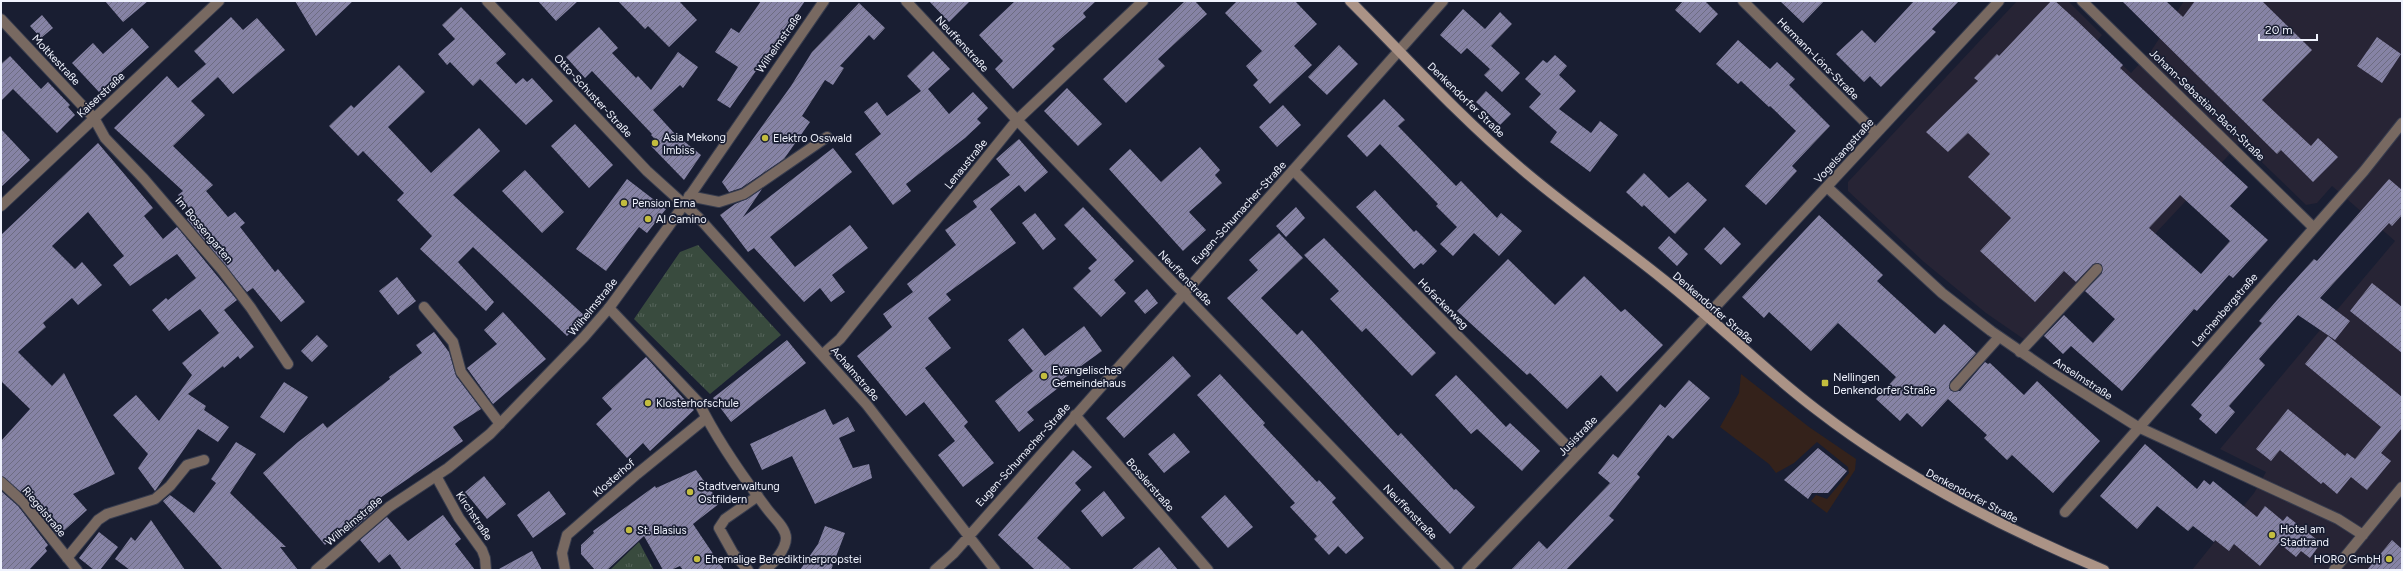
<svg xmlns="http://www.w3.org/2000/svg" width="2403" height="571" viewBox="0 0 2403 571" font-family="Figtree,sans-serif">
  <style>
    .commercial { fill: #34221b }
    .industrial { fill: #272435 }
    .park { fill: url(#park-tufts) }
    .building { fill: url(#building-hatch); fill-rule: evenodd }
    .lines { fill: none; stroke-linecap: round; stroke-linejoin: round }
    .service-casing { stroke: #373c4e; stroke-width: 12 }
    .minor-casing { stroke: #373c4e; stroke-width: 12 }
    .tertiary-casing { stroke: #373c4e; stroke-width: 12 }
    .secondary-casing { stroke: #373c4e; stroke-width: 12 }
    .service { stroke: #786961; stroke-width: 10 }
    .minor { stroke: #786961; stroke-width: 10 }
    .tertiary { stroke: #786961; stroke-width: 10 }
    .secondary { stroke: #ab9386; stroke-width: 10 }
    .poi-dot { fill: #c3bd3e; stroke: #191e32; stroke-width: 1.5 }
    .labels { text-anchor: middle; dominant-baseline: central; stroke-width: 3.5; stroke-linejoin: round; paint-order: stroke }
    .street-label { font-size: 11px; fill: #eff2fd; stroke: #191e32 }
    .poi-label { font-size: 11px; fill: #eff2fd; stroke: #191e32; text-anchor: start }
  </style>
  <defs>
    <pattern id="park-tufts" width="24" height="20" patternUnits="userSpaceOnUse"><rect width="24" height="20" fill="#394b3e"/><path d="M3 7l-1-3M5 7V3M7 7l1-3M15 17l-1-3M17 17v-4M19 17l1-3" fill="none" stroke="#56655b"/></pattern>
    <pattern id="building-hatch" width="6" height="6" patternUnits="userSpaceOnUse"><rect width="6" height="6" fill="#8683a5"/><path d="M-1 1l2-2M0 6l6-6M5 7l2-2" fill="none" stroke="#6d6c81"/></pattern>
  </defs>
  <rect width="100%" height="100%" fill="#191e32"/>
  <!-- commercial -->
  <path class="commercial" d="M1741 374 1809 427 1856 459 1855 470 1827 513 1811 501 1816 495 1827 499 1849 473 1848 467 1817 442 1794 463 1776 473 1769 464 1720 427 1739 393Z"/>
  <!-- industrial -->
  <path class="industrial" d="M2017 1H2068L2102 35 2097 41 2131 73 2151 51 2184 1H2402V570H2192L2254 493 2266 472 2220 449 2395 241 2332 186 2317 203 2306 205 2241 142 2123 268 2107 254 2025 340 1986 313 1924 262 1848 191V182Z"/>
  <!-- park -->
  <path class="park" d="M698 245 781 335 710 394 634 319 680 252Z
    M639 542 654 570H610Z"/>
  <!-- building -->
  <path class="building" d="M105 1H148L123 22Z
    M295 1H353L316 36Z
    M538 1H578L556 21Z
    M618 1H679L697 20 669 47 648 26 645 29Z
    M761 1H805L730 108 717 100 738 67 715 52 731 28 739 33Z
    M929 1H970L949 22Z
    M1015 1H1096L1083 13 1086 17 1052 46 1055 49 1013 89 995 69 1003 61 979 35Z
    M1185 1H1195L1207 14 1158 59 1165 66 1126 103 1103 79Z
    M1237 1H1295L1317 24 1294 46 1312 65 1270 104 1253 85 1258 80 1246 66 1262 51 1225 13Z
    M1683 1H1705L1718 14 1700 33 1675 10Z
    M1780 1H1824L1803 23Z
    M1914 1H1959L1932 29 1936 32 1881 87 1870 76 1864 82 1836 54 1862 30 1875 43Z
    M2051 1H2055L2075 19 2123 65 2120 68 2248 187 2230 206 2268 240 2233 278 2229 275 2197 311 2194 309 2122 391 2071 346 2063 354 2044 336 2064 315 2093 343 2115 319 2085 291 2102 273V265L2098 263 2093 264 2076 282 2064 271 2035 302 1980 251 2011 218 1968 177 1990 154 1968 133 1948 152 1926 132 1978 81 1974 78 1997 54 1999 56ZM2180 195 2230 241 2201 274 2149 228Z
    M2122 1H2166L2183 17 2195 1H2262L2312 50 2262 100 2311 146 2318 138 2338 157 2313 182 2281 150 2277 154Z
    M859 3 885 28 874 40 869 35 840 66 844 68 833 85 825 80 802 116 810 122 784 159 741 188 729 192 722 182 791 86 812 52Z
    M461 7 506 54 496 63 516 84 523 78 527 82 532 78 553 101 526 125 480 79 473 86 450 62 447 65 438 54 455 39 442 25Z
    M1463 9 1485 29 1500 12 1512 24 1491 46 1520 73 1502 92 1484 75 1490 69 1467 48 1461 54 1440 35Z
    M42 15 53 28 41 38 30 26Z
    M231 17 243 30 257 18 285 50 233 94 218 77 191 101 205 115 173 146 213 185 206 191 228 217 235 212 245 223 240 227 275 272 278 269 305 302 281 322 253 288 247 292 187 219 194 214 178 195 183 191 114 128 167 76 178 88 206 64 194 51Z
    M599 27 618 48 612 53 636 78 638 76 651 90 678 52 698 67 683 88 680 85 653 110 675 134 701 155 684 180 651 146 656 140 651 135 652 134 592 71 585 78 566 57Z
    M132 28 149 47 99 92 72 63 93 43 103 54Z
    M2377 37 2401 54 2382 83 2357 66Z
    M1738 40 1770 69 1777 62 1795 79 1789 85 1830 126 1792 166 1797 171 1766 205 1745 186 1796 131 1770 106 1769 107 1741 81 1738 84 1716 64Z
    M1339 45 1358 64 1327 95 1308 77Z
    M933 51 950 69 928 89 949 114 973 92 988 108 977 119 981 123 965 138 906 184 911 191 893 205 855 154 881 134 864 112 877 102 887 116 921 91 907 76Z
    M1555 55 1567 66 1559 75 1576 91 1559 109 1591 133 1600 121 1618 135 1590 172 1550 142 1557 132 1529 107 1541 94 1525 79 1543 60 1547 63Z
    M10 56 41 89 48 82 70 105 68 107 75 115 57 133 13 89 1 101V64Z
    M399 65 425 92 388 127 431 173 479 128 500 151 453 195 586 317 567 336 473 247 458 262 494 302 486 311 420 249 432 236 397 200 404 193 363 151 358 156 329 126 351 105 354 108Z
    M1067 88 1102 124 1078 146 1044 111Z
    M1486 91 1511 114 1500 125 1476 102Z
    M1384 99 1405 120 1398 126 1456 186 1461 181 1497 218 1501 213 1522 231 1499 256 1474 233 1453 256 1440 244 1457 227 1436 206 1438 204 1380 144 1367 157 1347 136Z
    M1283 105 1301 125 1277 147 1259 127Z
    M575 124 613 165 589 188 551 146Z
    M1 129 30 160 1 187Z
    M1019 139 1048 172 1025 192 1019 185 990 209 1016 243 946 294 951 300 928 318 951 348 925 368 968 422 964 426 994 463 963 487 938 455 955 441 924 402 906 416 857 356 892 327 883 314 913 292 907 284 956 245 945 230 977 207 973 201 1010 175 996 159Z
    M98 143 153 208 144 216 163 239 177 227 237 300 224 310 254 347 240 359 238 356 224 368 223 366 188 394 206 406 204 410 229 427 218 442 198 429 155 491 138 468 148 454 113 415 136 395 159 421 192 375 182 363 219 333 200 309 169 331 152 310 166 298 168 300 196 278 177 254 130 286 113 265 124 256 88 212 52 246 75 269 82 262 102 285 78 305 72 298 43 323 46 327 18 352 52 386 64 373 115 474 73 494 87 510 58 536 27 497 1 476V441L30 409 1 381V235Z
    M1200 147 1220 170 1215 175 1222 183 1189 212 1206 230 1183 251 1109 169 1130 149 1161 182Z
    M833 148 852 172 770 237 795 267 850 225 868 248 832 275 845 292 831 302 820 288 804 302 754 248 748 252 720 215 735 204 747 199 762 189 743 217Z
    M525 170 564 212 542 233 502 191Z
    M1644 173 1669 198 1688 182 1707 200 1675 234 1644 205 1642 207 1626 192Z
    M627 179 666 209 647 233 639 227 606 271 576 249Z
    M2389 179 2402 190V215L2392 226 2389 223 2320 298 2350 321 2335 340 2298 315 2259 359 2265 365 2229 406 2235 412 2216 434 2199 419 2202 415 2191 405 2262 323 2259 321 2278 299 2314 259 2317 261Z
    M1375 190 1414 232 1416 230 1437 251 1423 265 1421 263 1414 269 1356 207Z
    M1083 207 1134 261 1114 280 1126 293 1101 317 1073 288 1091 271 1088 268 1097 260 1064 225Z
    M1296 207 1305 218 1286 237 1276 226Z
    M1035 213 1056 239 1043 250 1022 223Z
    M1819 215 1883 275 1877 281 1935 334 1944 324 1976 353 1950 382 1949 388 1951 391H1960L1985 362 1988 364 1990 363 2024 395 2037 381 2100 441 2053 493 2012 455 2007 460 1984 438 1987 435 1948 399 1922 427 1907 413 1900 421 1876 399 1896 377 1838 323 1811 351 1769 312 1764 318 1742 297Z
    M1724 227 1741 244 1721 265 1704 249Z
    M1279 233 1303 258 1261 298 1297 335 1302 330 1398 436 1401 433 1454 490 1456 489 1475 507 1450 534 1227 298 1258 270 1249 260Z
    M1669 236 1688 254 1677 266 1658 248Z
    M1324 238 1436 353 1412 376 1366 328 1362 332 1330 299 1339 291 1304 255Z
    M1508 259 1555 305 1584 276 1621 312 1625 309 1663 345 1617 392 1601 375 1567 409 1530 373 1527 375 1457 311Z
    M397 277 416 301 398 315 379 291Z
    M2372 283 2402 307V353L2350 311Z
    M1147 289 1158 303 1145 314 1134 301Z
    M503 312 546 359 493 404 467 368 497 344 484 330Z
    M1084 326 1102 351 1063 379 1066 382 1027 412 1034 420 1019 432 995 401 1033 371 1008 340 1023 328 1045 356Z
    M434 332 449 352 456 376 481 409 453 427 463 441 380 498 375 503 379 507 352 530 348 525 325 545 263 473 298 442 323 423 327 428 390 379 389 377 422 353 416 345Z
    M317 335 328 346 312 362 301 351Z
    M2328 336 2402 397V428L2381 453 2391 461 2367 490 2351 477 2337 494 2323 482 2321 484 2280 450 2271 461 2256 449 2288 409 2345 456 2347 453 2355 459 2381 427 2305 364Z
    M787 340 806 363 731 422 713 398Z
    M1173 356 1191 376 1124 438 1106 418Z
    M646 357 694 410 650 451 643 443 627 458 596 424 612 409 602 398Z
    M1220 374 1265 423 1263 425 1317 482 1319 480 1336 498 1332 502 1364 538 1346 554 1338 546 1329 555 1314 539 1317 536 1290 507 1295 503 1197 395Z
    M1456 375 1506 427 1510 423 1540 451 1522 471 1477 429 1471 434 1435 395Z
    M1689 380 1710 398 1673 439 1668 435 1637 474 1640 477 1609 516 1614 520 1566 570H1511L1539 541 1547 549 1610 483 1598 473 1613 454 1618 458 1660 404 1665 408Z
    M284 382 308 397 284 433 260 417Z
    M825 409 833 425 848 417 855 431 839 438 853 468 869 464 872 478 815 504 792 456 762 470 750 444Z
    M1174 433 1190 452 1164 473 1148 454Z
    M236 442 256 454 230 493 286 547H280L298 570H223L163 501 170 495 194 513 216 483 211 479Z
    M2145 444 2197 489 2204 480 2210 485 2213 481 2257 517 2265 506 2283 521 2287 516 2321 543 2310 558 2301 551 2296 557 2279 543 2260 566 2234 544 2229 551 2215 540 2214 542 2193 526 2188 531 2157 506 2137 529 2100 496Z
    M1818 448 1847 471 1828 493H1812L1808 499 1784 480Z
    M1073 450 1092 467 1075 483 1081 490 1037 538 1072 570H1035L998 535Z
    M696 470 720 503 693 524 724 570H683L680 566 671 570H663L644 536 607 570H595L581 554V545L594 533 593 531 655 486 656 488Z
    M484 476 506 504 487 519 465 492Z
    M1 491 18 506 48 545 45 548 47 551 29 570H1Z
    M549 491 566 514 533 538 517 515Z
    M1104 491 1125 518 1102 537 1081 511Z
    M1225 495 1253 527 1228 548 1201 517Z
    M443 515 461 539 455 544 475 570H402L390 554 379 563 360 540 387 517 408 541Z
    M151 520 185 570H130L115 559 131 537 135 541Z
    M825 526 845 533 831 570H800L818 544Z
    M99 532 118 547 100 570H94L79 558Z
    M2392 540 2402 549V570H2367Z
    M1159 547 1178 570H1131Z
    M532 551 542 570H497Z"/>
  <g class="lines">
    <defs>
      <path id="service" d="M689 196 719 202 744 194 827 137
        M424 307 453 342 461 372 500 424
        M2020 352 2097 269
        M1955 386 1999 337"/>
      <path id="minor" d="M487 1 647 171 699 218 822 355 867 405 995 570
        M906 1 1017 120 1449 570
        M1743 1 1876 133
        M2082 1 2314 228
        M1 19 94 118 105 138 144 179 222 270 251 308 288 364
        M1293 170 1576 455
        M1827 187 1942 293 1991 331 2052 373 2138 427 2338 519 2363 535
        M1 206 219 1
        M609 308 699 403C717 440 743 477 768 510 774 518 786 528 786 538 786 549 773 565 764 570
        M822 355 840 339 1017 120 1143 1
        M1075 415 1208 570
        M436 476 459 518 482 550 485 558 486 570
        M1 482 23 502 77 570
        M2065 512 2364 171 2402 123
        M67 558 98 520 107 514 155 499 170 486 187 465 204 460
        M565 570 562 553 567 535 637 474 706 418
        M748 570 733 553 719 528 725 519 758 496
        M935 570 954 553 1443 1
        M1467 570 1628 401 1999 1
        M2334 570 2402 487"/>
      <path id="tertiary" d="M316 570 389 507 448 468 490 434 584 337 609 308 669 226 824 1"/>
      <path id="secondary" d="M1350 1C1405 56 1458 115 1517 165 1564 206 1616 241 1664 280 1717 322 1764 370 1817 410 1905 478 2002 528 2104 570"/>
    </defs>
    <!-- service casing -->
    <use href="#service" class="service-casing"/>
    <!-- minor casing -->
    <use href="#minor" class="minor-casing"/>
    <!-- tertiary casing -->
    <use href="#tertiary" class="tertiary-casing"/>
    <!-- secondary casing -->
    <use href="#secondary" class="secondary-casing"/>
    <!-- service -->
    <use href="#service" class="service"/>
    <!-- minor -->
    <use href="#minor" class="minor"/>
    <!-- tertiary -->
    <use href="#tertiary" class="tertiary"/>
    <!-- secondary -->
    <use href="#secondary" class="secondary"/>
  </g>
  <!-- markers -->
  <g class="poi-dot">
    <circle cx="765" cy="138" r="4"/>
    <circle cx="655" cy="143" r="4"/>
    <circle cx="624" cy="203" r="4"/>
    <circle cx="648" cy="219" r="4"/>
    <circle cx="1044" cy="376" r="4"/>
    <rect x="1821" y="379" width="8" height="8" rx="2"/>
    <circle cx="648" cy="403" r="4"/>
    <circle cx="690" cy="492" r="4"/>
    <circle cx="629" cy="530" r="4"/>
    <circle cx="2272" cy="535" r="4"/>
    <circle cx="697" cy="559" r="4"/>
    <circle cx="2389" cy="559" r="4"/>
  </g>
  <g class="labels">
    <!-- street labels -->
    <g class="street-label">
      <text transform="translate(779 43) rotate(-55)">Wilhelmstraße</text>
      <text transform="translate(962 44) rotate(47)">Neuffenstraße</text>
      <text transform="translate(1818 59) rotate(45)">Hermann-Löns-Straße</text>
      <text transform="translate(56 60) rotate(47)">Moltkestraße</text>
      <text transform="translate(101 95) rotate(-43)">Kaiserstraße</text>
      <text transform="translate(593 96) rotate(47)">Otto-Schuster-Straße</text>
      <text transform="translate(1466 100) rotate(44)">Denkendorfer Straße</text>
      <text transform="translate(2207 105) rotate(44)">Johann-Sebastian-Bach-Straße</text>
      <text transform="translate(1844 151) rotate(-48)">Vogelsangstraße</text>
      <text transform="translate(966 164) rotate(-51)">Lenaustraße</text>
      <text transform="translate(1239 213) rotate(-48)">Eugen-Schumacher-Straße</text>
      <text transform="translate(204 230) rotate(50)">Im Bossengarten</text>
      <text transform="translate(1185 278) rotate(46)">Neuffenstraße</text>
      <text transform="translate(1443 304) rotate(45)">Hofackerweg</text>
      <text transform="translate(593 307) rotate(-51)">Wilhelmstraße</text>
      <text transform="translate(1713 308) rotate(41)">Denkendorfer Straße</text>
      <text transform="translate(2225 310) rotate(-49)">Lerchenbergstraße</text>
      <text transform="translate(855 374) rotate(49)">Achalmstraße</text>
      <text transform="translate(2083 379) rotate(33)">Anselmstraße</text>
      <text transform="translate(1578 436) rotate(-46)">Jusistraße</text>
      <text transform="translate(1023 455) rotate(-48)">Eugen-Schumacher-Straße</text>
      <text transform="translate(614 478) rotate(-41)">Klosterhof</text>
      <text transform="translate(1150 485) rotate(49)">Bosslerstraße</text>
      <text transform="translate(1972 496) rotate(28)">Denkendorfer Straße</text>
      <text transform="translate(44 512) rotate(50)">Riegelstraße</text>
      <text transform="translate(1410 512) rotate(46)">Neuffenstraße</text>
      <text transform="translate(474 516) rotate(56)">Kirchstraße</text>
      <text transform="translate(354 521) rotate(-40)">Wilhelmstraße</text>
    </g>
    <!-- poi labels -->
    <g class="poi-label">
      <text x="663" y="137">Asia Mekong<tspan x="663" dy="13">Imbiss</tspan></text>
      <text x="773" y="138">Elektro Osswald</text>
      <text x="632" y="203">Pension Erna</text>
      <text x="656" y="219">Al Camino</text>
      <text x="1052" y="370">Evangelisches<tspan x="1052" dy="13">Gemeindehaus</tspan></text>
      <text x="1833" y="377">Nellingen<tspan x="1833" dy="13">Denkendorfer Straße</tspan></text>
      <text x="656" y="403">Klosterhofschule</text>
      <text x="698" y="486">Stadtverwaltung<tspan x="698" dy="13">Ostfildern</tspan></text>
      <text x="2280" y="529">Hotel am<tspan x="2280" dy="13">Stadtrand</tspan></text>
      <text x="637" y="530">St. Blasius</text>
      <text x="705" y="559">Ehemalige Benediktinerpropstei</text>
      <text x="2381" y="559" text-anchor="end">HORO GmbH</text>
    </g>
  </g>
  <!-- border -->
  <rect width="2403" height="571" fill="none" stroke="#eff2fd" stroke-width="4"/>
  <!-- scale -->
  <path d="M2259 34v6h58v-6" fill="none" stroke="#eff2fd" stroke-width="2"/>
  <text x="2265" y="34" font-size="12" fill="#eff2fd" stroke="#191e32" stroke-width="3" paint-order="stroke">20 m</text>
</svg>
